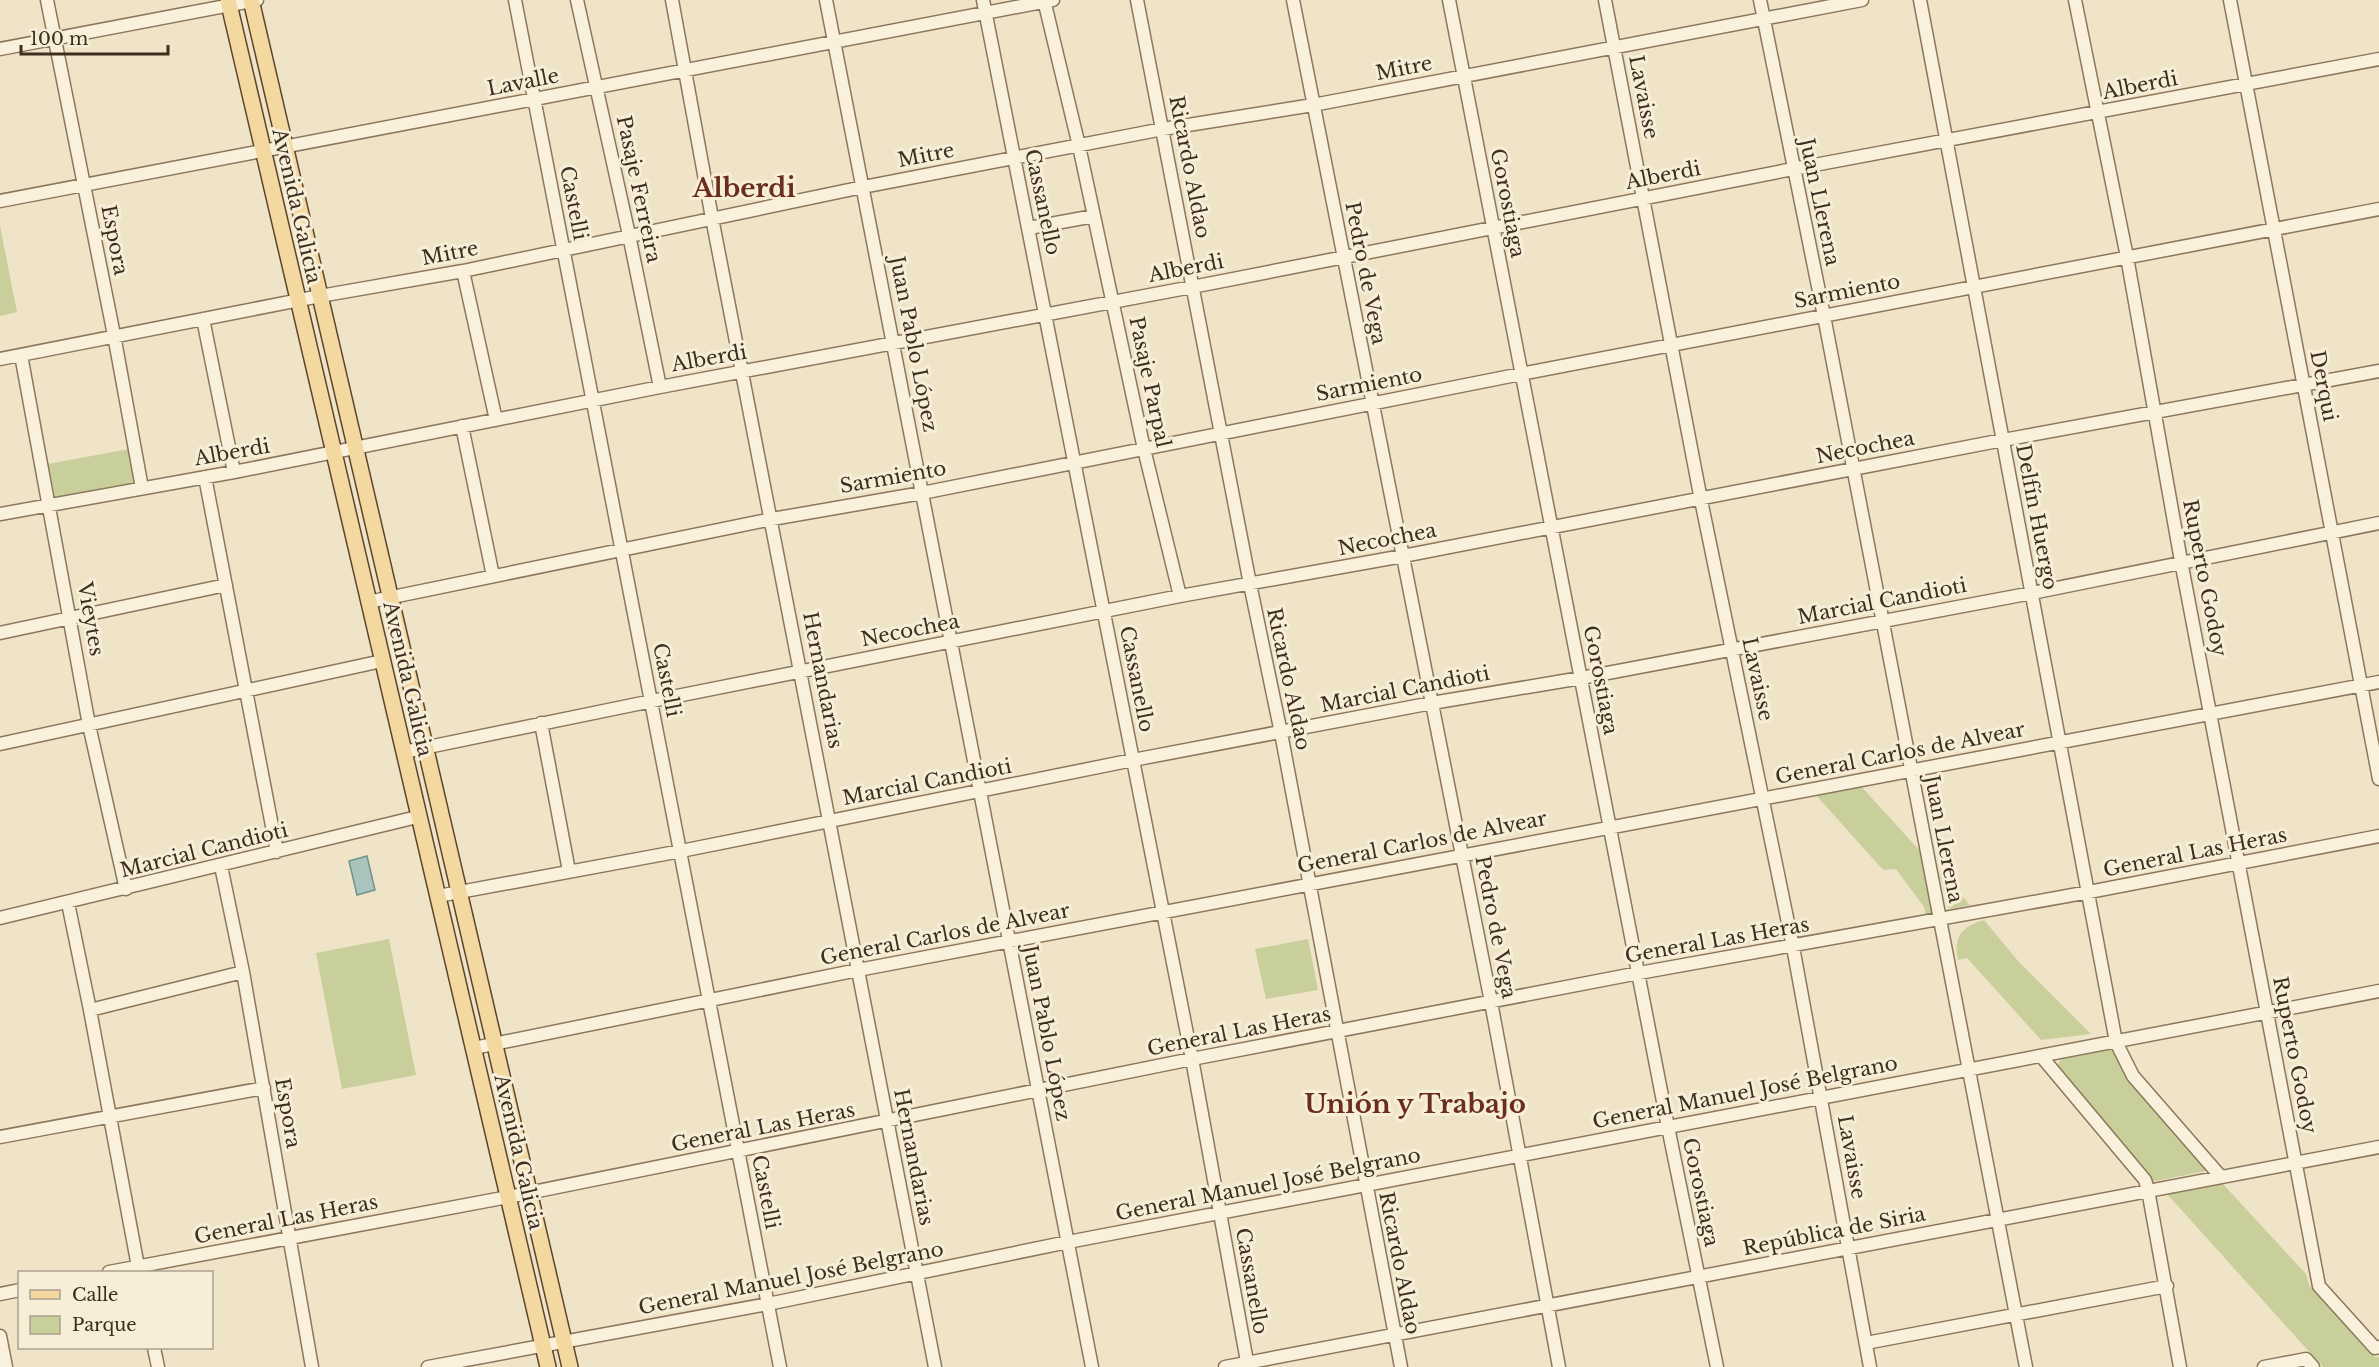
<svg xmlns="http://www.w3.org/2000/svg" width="2379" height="1367" viewBox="0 0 2379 1367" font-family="'Libre Baskerville',serif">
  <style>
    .green { fill: #c9cf9b }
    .water { fill: #a9c4bc; stroke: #6f938a; stroke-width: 1.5 }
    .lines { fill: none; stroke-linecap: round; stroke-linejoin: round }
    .minor-casing { stroke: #8d765c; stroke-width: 15 }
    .major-casing { stroke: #5b4430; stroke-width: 18 }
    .minor { stroke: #faf1dc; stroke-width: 12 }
    .major { stroke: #f3d9a0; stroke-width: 15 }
    .labels { text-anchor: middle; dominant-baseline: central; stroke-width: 6; stroke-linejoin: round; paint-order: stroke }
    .street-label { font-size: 20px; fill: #3d2e20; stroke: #f7eed8 }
    .district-label { font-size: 26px; font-weight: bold; fill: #6b2e1e; stroke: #f7eed8 }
  </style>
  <rect width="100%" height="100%" fill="#f0e4c8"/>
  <!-- green -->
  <path class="green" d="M0 226 17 312 0 316Z
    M129 449 136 484 55 499 48 464Z
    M1860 785 1920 851 1932 908V913L1926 916 1924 907 1896 869 1883 870 1815 794Z
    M1939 871 1970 905 1951 909 1948 907Z
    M1984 920 2019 962 2091 1034 2041 1040 1967 958 1958 960C1953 937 1962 926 1984 920Z
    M389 939 416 1075 342 1089 316 953Z
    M1308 939 1318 990 1266 999 1255 949Z
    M2114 1049 2120 1063 2130 1078 2211 1170 2151 1182 2056 1067 2061 1059Z
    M2222 1183 2306 1274 2309 1285 2375 1357H2379V1367H2323L2167 1194Z"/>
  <!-- water -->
  <path class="water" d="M367 856 375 890 357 895 349 861Z"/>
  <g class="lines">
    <defs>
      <path id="minor" d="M47 0 114 335 142 488
        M515 0 780 1367
        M577 0 629 235 660 387
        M672 0 712 218 935 1367
        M826 0 1092 1367
        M983 0 1192 1059 1248 1367
        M1044 0 1079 146 1144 449 1180 596
        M1137 0 1250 584 1281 733 1401 1367
        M1293 0 1491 1002 1559 1367
        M1449 0 1668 1127 1717 1367
        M1605 0 1701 500 1793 947 1870 1367
        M1760 0 1824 316 2026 1367
        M1920 0 2116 1042 2133 1076 2221 1177
        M2075 0 2127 257 2181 561 2319 1286 2375 1348 2379 1347
        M2230 0 2379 779
        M0 49 257 0
        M0 201 1053 0
        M1029 228 1094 216
        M463 271 496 420
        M203 319 234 472
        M21 355 89 725 126 889
        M0 359 320 296 463 271 863 187 1163 129 1313 105 1862 0
        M462 426 493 576
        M205 477 277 852
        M0 514 234 472 660 387 1192 287 1793 169 2379 59
        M368 602 772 519 922 493 1521 374 2379 209
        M0 633 226 585
        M541 723 569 871
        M0 744 382 661
        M404 752 652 701 1180 596 1403 556 2003 440 2379 371
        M221 866 243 972 312 1367
        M438 896 681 851 1133 760 1432 703 1581 678 2032 593 2379 523
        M68 903 90 1010 139 1272
        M0 918 417 817
        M90 1010 243 972
        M474 1048 858 970 2379 682
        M2041 1056 2145 1180 2148 1190 2180 1367
        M0 1137 264 1088
        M109 1272 508 1197 1192 1059 1639 973 2089 892 2379 836
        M0 1294 20 1290
        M0 1336 6 1367
        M1866 1343 2167 1286
        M154 1348 158 1367
        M428 1367 768 1304 1068 1242 2379 991
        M1225 1367 2379 1147
        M2264 1367 2306 1359 2313 1367"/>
      <path id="major" d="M228 0 548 1367
        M251 0 570 1367"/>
    </defs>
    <!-- minor casing -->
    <use href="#minor" class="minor-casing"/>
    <!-- major casing -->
    <use href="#major" class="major-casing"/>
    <!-- minor -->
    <use href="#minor" class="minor"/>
    <!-- major -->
    <use href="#major" class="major"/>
  </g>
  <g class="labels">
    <!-- street labels -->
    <g class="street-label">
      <text transform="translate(1404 68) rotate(-11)">Mitre</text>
      <text transform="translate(523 82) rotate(-11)">Lavalle</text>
      <text transform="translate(2140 85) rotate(-11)">Alberdi</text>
      <text transform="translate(1644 97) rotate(79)">Lavaisse</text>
      <text transform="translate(926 155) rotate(-11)">Mitre</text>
      <text transform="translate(1190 167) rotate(79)">Ricardo Aldao</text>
      <text transform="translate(1663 175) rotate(-11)">Alberdi</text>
      <text transform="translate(639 189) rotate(78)">Pasaje Ferreira</text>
      <text transform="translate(1043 202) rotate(78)">Cassanello</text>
      <text transform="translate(1820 202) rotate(78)">Juan Llerena</text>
      <text transform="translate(574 203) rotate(79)">Castelli</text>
      <text transform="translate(1508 203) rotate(79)">Gorostiaga</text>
      <text transform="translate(297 206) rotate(77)">Avenida Galicia</text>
      <text transform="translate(115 240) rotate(79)">Espora</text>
      <text transform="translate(450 253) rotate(-11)">Mitre</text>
      <text transform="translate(1186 268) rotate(-11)">Alberdi</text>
      <text transform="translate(1366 273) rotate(79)">Pedro de Vega</text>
      <text transform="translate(1847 291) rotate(-11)">Sarmiento</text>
      <text transform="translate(914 344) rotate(79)">Juan Pablo López</text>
      <text transform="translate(709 358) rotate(-10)">Alberdi</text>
      <text transform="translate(1150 382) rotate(78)">Pasaje Parpal</text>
      <text transform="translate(1369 384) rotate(-11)">Sarmiento</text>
      <text transform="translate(2324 386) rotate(79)">Derqui</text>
      <text transform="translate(1865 447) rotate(-11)">Necochea</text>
      <text transform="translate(232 452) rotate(-10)">Alberdi</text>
      <text transform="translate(893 477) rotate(-10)">Sarmiento</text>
      <text transform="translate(2037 517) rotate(79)">Delfín Huergo</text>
      <text transform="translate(1387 539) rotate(-11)">Necochea</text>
      <text transform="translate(2205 578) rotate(79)">Ruperto Godoy</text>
      <text transform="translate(1882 601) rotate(-11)">Marcial Candioti</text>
      <text transform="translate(91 619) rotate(80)">Vieytes</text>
      <text transform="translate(910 630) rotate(-11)">Necochea</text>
      <text transform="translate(408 679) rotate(77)">Avenida Galicia</text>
      <text transform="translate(1137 679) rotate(79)">Cassanello</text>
      <text transform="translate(1289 679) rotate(78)">Ricardo Aldao</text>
      <text transform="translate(1758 679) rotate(78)">Lavaisse</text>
      <text transform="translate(667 680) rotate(79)">Castelli</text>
      <text transform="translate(823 680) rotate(79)">Hernandarias</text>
      <text transform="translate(1601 680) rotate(79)">Gorostiaga</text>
      <text transform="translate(1405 689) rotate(-11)">Marcial Candioti</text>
      <text transform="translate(1900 753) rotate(-11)">General Carlos de Alvear</text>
      <text transform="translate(927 782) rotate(-11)">Marcial Candioti</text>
      <text transform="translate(1944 839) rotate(79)">Juan Llerena</text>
      <text transform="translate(1422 842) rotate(-11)">General Carlos de Alvear</text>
      <text transform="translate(204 850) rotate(-14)">Marcial Candioti</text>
      <text transform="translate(2195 852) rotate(-11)">General Las Heras</text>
      <text transform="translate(1496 927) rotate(79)">Pedro de Vega</text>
      <text transform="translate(945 934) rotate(-11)">General Carlos de Alvear</text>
      <text transform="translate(1717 940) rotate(-10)">General Las Heras</text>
      <text transform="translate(1239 1031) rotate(-11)">General Las Heras</text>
      <text transform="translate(1047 1033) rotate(79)">Juan Pablo López</text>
      <text transform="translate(2295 1055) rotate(79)">Ruperto Godoy</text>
      <text transform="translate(1745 1092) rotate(-11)">General Manuel José Belgrano</text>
      <text transform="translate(288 1113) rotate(80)">Espora</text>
      <text transform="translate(763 1127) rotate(-11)">General Las Heras</text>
      <text transform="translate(519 1152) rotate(77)">Avenida Galicia</text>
      <text transform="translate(914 1157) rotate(79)">Hernandarias</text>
      <text transform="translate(1852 1157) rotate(80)">Lavaisse</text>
      <text transform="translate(1268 1184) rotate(-11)">General Manuel José Belgrano</text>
      <text transform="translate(766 1192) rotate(79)">Castelli</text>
      <text transform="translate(1701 1192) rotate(78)">Gorostiaga</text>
      <text transform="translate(286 1219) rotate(-11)">General Las Heras</text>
      <text transform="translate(1834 1231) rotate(-11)">República de Siria</text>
      <text transform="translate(1400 1263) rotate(79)">Ricardo Aldao</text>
      <text transform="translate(791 1278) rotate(-11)">General Manuel José Belgrano</text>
      <text transform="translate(1252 1281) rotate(80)">Cassanello</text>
    </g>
    <!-- district labels -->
    <g class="district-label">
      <text x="744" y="188">Alberdi</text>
      <text x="1415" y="1104">Unión y Trabajo</text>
    </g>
  </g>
  <!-- legend -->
  <rect x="18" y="1271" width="195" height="78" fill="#f7eed8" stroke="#ada18e" stroke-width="1.5"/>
  <rect x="30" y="1290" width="30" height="9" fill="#f3d9a0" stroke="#ada18e" stroke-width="1.5"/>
  <text x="72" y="1301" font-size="18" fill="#3d2e20">Calle</text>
  <rect x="30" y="1316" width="30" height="18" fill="#c9cf9b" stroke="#ada18e" stroke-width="1.5"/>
  <text x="72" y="1331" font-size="18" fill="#3d2e20">Parque</text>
  <!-- scale -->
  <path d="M21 45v9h147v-9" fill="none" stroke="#3d2e20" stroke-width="3"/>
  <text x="30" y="45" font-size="18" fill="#3d2e20" stroke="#f7eed8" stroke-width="4.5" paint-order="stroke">100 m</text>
</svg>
